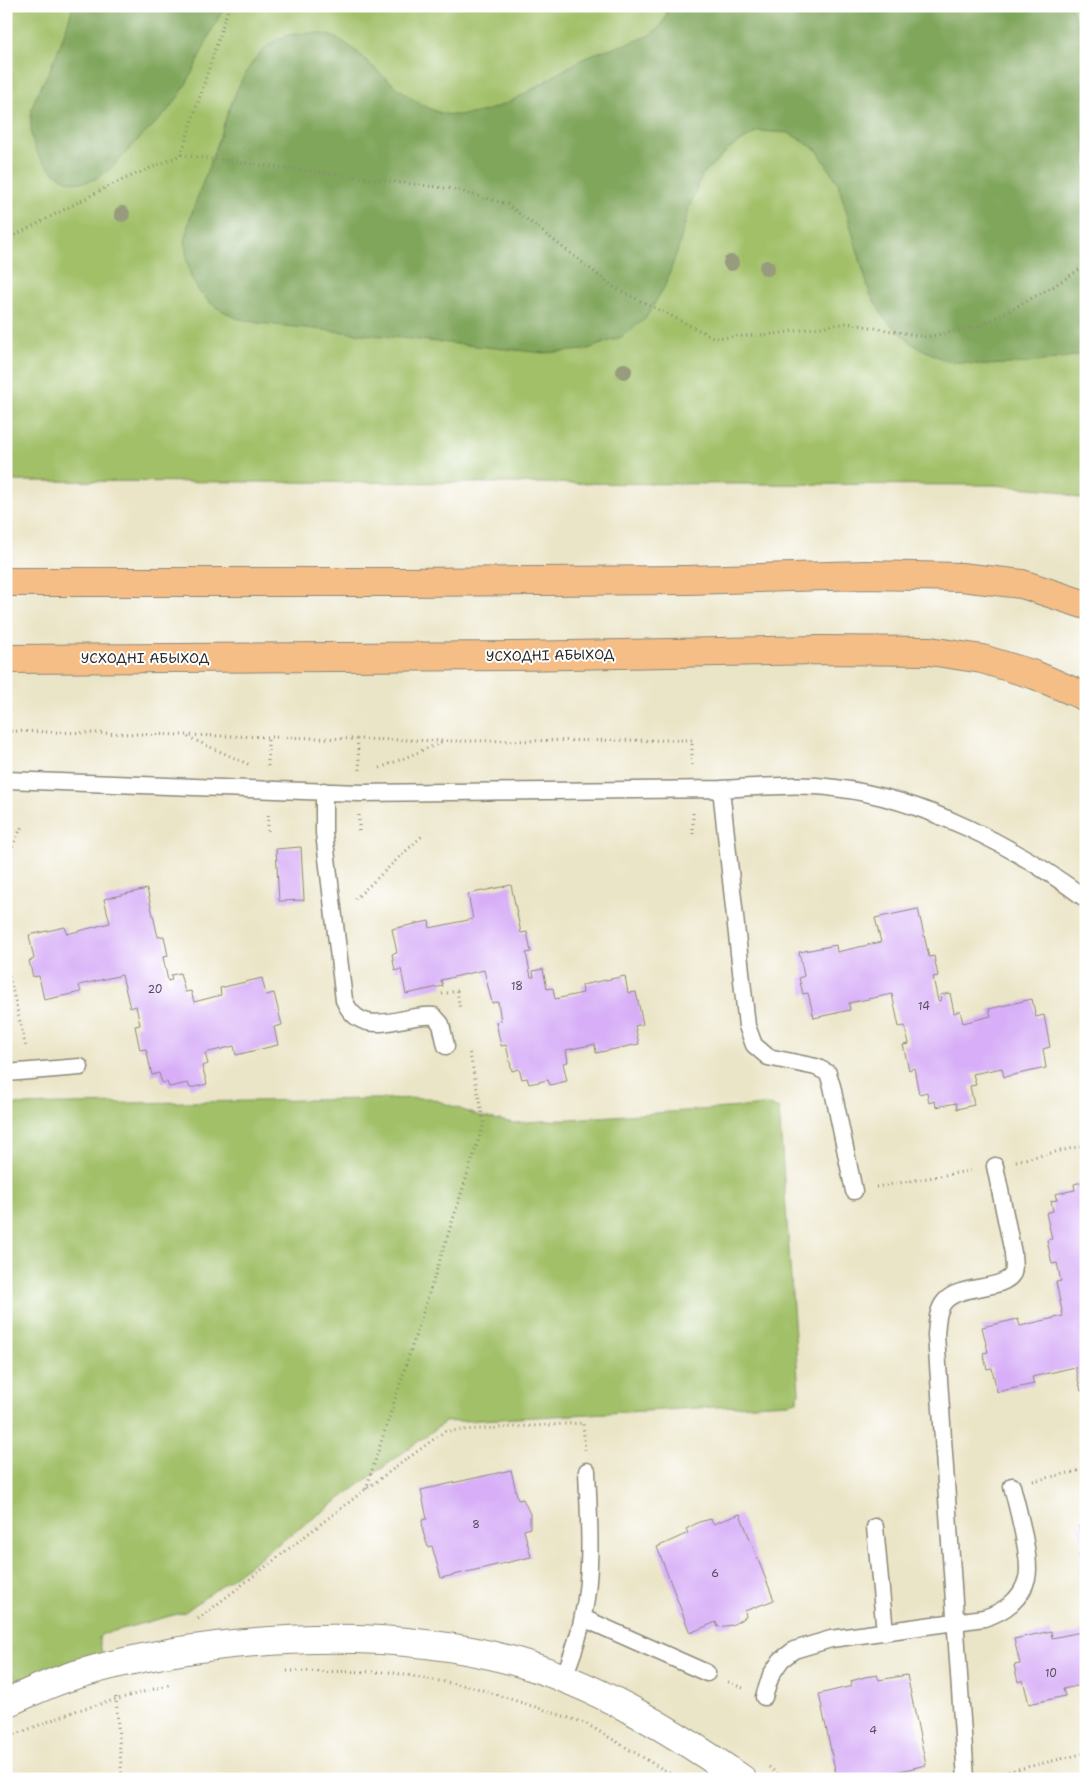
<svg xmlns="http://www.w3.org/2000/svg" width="1092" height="1785" viewBox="0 0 1092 1785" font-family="'Shantell Sans',sans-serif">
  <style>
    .green { fill: #a1c068; stroke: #66764a }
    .forest { fill: #80a65c; stroke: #566844 }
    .building { fill: #d7aef7 }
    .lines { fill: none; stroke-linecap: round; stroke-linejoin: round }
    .lane-casing { stroke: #8b8879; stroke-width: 19 }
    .street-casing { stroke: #8b8879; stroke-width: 30 }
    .primary-casing { stroke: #8b8879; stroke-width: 30 }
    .path { stroke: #8b8879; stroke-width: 3; stroke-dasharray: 1 4; stroke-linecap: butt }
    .lane { stroke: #fff; stroke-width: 16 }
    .street { stroke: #fff; stroke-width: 28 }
    .primary { stroke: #f6be87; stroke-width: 28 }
    .tree { fill: #989b7d }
    .labels { text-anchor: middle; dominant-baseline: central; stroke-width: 4; stroke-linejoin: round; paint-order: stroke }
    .number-label { font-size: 11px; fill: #564c5e }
    .street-label { font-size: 14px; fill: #2b2b2b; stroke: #fff }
  </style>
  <rect width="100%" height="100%" fill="#fff"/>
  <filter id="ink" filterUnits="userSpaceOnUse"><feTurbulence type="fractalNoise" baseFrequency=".02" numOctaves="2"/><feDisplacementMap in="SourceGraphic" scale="10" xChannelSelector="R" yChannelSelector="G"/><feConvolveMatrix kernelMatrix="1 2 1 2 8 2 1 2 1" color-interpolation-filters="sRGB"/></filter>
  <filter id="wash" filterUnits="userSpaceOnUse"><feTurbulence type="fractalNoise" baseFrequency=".0096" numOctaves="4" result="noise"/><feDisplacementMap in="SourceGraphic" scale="20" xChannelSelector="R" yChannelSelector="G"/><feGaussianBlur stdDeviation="1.12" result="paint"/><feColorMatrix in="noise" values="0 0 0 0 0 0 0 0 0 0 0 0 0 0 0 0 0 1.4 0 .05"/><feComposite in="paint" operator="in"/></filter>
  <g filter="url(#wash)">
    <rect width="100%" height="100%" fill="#ebe5c7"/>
    <!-- green -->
    <path class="green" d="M6 6H1086V501L1054 490 993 485 6 481Z
      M430 1098 479 1116 514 1123 769 1105 779 1109 799 1392 797 1401 789 1403 445 1422 185 1612 103 1634 99 1637 102 1654 99 1657 20 1680 6 1686V1105Z"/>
    <!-- forest -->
    <path class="forest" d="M73 6H226C203 39 196 77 169 109 160 120 148 130 137 141 111 169 86 203 48 167 33 153 30 136 31 116 32 98 44 83 51 67 60 47 67 27 73 6Z
      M668 6H1071L1086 54V354L1030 363 985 365 946 361 914 345 885 319 870 294 838 183 817 150 789 133 758 131 729 149 702 175 689 208 679 246 665 286 645 319 621 337 585 350 544 353 258 323 236 318 214 306 200 293 191 277 187 261 185 238 190 218C199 193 208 168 217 144 230 107 245 50 286 36 291 34 297 34 301 34 310 32 323 33 331 36 351 43 367 62 382 75 403 92 429 116 458 115 507 114 545 78 587 57 609 45 651 44 664 21 666 17 667 11 668 6Z"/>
    <g id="blocks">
      <!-- building -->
      <path class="building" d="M301 847 304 900 279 901 276 849Z
        M511 885 521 933 527 932 531 952 526 953 531 977H534L533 971 543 969 547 989 553 988 555 999 583 993 582 985 625 976 628 993 636 992 643 1024 635 1026 639 1044 596 1053 595 1044 566 1050 568 1062 563 1063 567 1081 550 1085 548 1080 529 1084 527 1078 522 1079 519 1069 512 1071 506 1045 501 1046 496 1022 501 1021 498 1002 492 1003 484 970 441 980 443 986 406 994 401 969 395 971 392 954 397 953 392 929 429 921 430 928 473 919 468 894Z
        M147 889 158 937 164 936 168 956 163 957 168 981 172 980 171 975 180 973 185 992 191 991 194 1002 221 995 220 988 262 978 266 995 274 993 282 1025 274 1027 278 1045 236 1055 234 1046 205 1053 208 1064 202 1066 207 1084 190 1088 188 1083 169 1087 167 1082 162 1083 159 1073 152 1075 146 1049 140 1050 135 1026 140 1025 136 1006 130 1008 122 975 79 985 81 992 44 1000 39 976 33 977 29 961 34 959 29 935 65 927 67 934 110 923 104 899Z
        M918 909 929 957 934 956 938 976 933 977 938 1001 941 1000 940 995 950 993 954 1013 960 1011 963 1023 991 1016 989 1009 1032 999 1036 1017 1044 1015 1050 1047 1043 1049 1046 1068 1004 1077 1002 1068 973 1074 976 1085 970 1086 974 1105 957 1109 956 1103 936 1107 935 1101 929 1103 927 1092 919 1094 914 1068 909 1070 903 1045 909 1044 905 1026 899 1027 892 994 849 1003 850 1010 814 1018 808 993 803 994 799 978 804 976 799 952 836 945 837 952 881 942 875 918Z
        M1086 1181V1390L1081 1391 1075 1367 1032 1377 1034 1384 997 1392 992 1368 987 1369 983 1353 988 1352 982 1327 1018 1319 1020 1326 1063 1316 1056 1282 1061 1281 1057 1263 1052 1264 1047 1240 1052 1239 1046 1213 1053 1211 1051 1201 1057 1200 1055 1194 1075 1190 1074 1184Z
        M511 1470 518 1500 523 1499 530 1514V1528L524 1530 531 1557 441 1578 432 1546 428 1547 423 1532 422 1520 427 1519 421 1490Z
        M740 1514 774 1600 745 1611 746 1617 732 1625 718 1627 716 1622 690 1633 657 1547 688 1533 686 1529 699 1522 711 1519 713 1524Z
        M1086 1524V1577H1084L1079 1553 1085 1552 1079 1526Z
        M1051 1631 1052 1638 1086 1631V1684L1063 1689 1065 1696 1029 1704 1023 1680 1018 1682 1014 1665 1020 1664 1014 1639Z
        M877 1675 879 1680 907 1675 926 1765 896 1772 897 1777 893 1779H837L819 1694 852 1686 851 1681 865 1677Z"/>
    </g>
  </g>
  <g filter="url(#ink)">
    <use href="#blocks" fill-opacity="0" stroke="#8b8879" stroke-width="1"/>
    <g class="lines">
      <defs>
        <path id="lane" d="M6 780 360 793 721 789C759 787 798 783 835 788 922 798 1017 847 1086 899
          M721 789 747 1026 754 1045 768 1057 816 1067 828 1073 832 1086 854 1191
          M324 791V833L344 1000C362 1042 402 1013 434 1016L441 1024 446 1046
          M6 1073 80 1067
          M875 1527 885 1632
          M583 1618 707 1673
          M563 1679C571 1659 579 1637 583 1616 593 1569 589 1519 587 1471
          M764 1697 771 1675 781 1660 794 1650 831 1639 984 1618C1004 1612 1022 1599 1027 1578 1032 1560 1017 1506 1012 1486
          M966 1779 936 1335C937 1324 937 1310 945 1301 960 1284 1004 1291 1013 1273 1015 1268 1013 1259 1013 1253L995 1166"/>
        <path id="street" d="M6 1703C29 1693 51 1682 75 1675 205 1636 379 1625 510 1660 594 1683 671 1730 742 1779"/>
        <path id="primary" d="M6 582H396L687 580 866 575 961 577 1022 584 1086 605
          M6 659 519 656 819 650 930 651 982 659 1035 675 1086 697"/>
      </defs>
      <!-- lane casing -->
      <use href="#lane" class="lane-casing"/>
      <!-- street casing -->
      <use href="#street" class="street-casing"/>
      <!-- primary casing -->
      <use href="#primary" class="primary-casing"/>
      <!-- path -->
      <path class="path" d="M181 155 452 189 507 204 615 288 715 338 775 334 847 323 926 337 981 326 1054 286 1086 265
        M6 240 113 184 181 155 229 6
        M6 731 446 741 692 740V766
        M188 737 250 765
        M357 739 360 771
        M268 766V736
        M380 768 443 742
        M359 815V834
        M268 831V811
        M693 834V811
        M6 860 23 824
        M355 899 422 836
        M6 962 26 1048
        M442 994 457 991 460 1010
        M1016 1161 1086 1145
        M876 1187 974 1170
        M1033 1481 1086 1469
        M366 1489 484 1123 469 1050
        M198 1619 366 1489 445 1431 583 1423 585 1450
        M287 1671 383 1672
        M389 1672 473 1687 585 1723 679 1779
        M728 1682 743 1688
        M116 1697 122 1779
        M6 1738 75 1711 172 1684
        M769 1767 784 1779
        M989 1776 1086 1753"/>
      <!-- lane -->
      <use href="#lane" class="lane"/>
      <!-- street -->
      <use href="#street" class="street"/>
      <!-- primary -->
      <use href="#primary" class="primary"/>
    </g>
    <!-- trees -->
    <g class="tree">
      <circle cx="122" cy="214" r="8"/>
      <circle cx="731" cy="263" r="8"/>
      <circle cx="767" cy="268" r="8"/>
      <circle cx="624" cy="371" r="8"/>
    </g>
  </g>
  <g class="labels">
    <!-- number labels -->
    <g class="number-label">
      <text x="517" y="986">18</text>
      <text x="155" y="989">20</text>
      <text x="924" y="1006">14</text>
      <text x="476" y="1524">8</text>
      <text x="715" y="1573">6</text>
      <text x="1051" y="1673">10</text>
      <text x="873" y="1730">4</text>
    </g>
    <!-- street labels -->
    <g class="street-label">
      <text transform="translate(550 655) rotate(-1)">УСХОДНІ АБЫХОД</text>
      <text x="145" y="658">УСХОДНІ АБЫХОД</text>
    </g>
  </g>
  <!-- margin -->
  <rect width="1092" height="1785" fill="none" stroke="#fff" stroke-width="25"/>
</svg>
